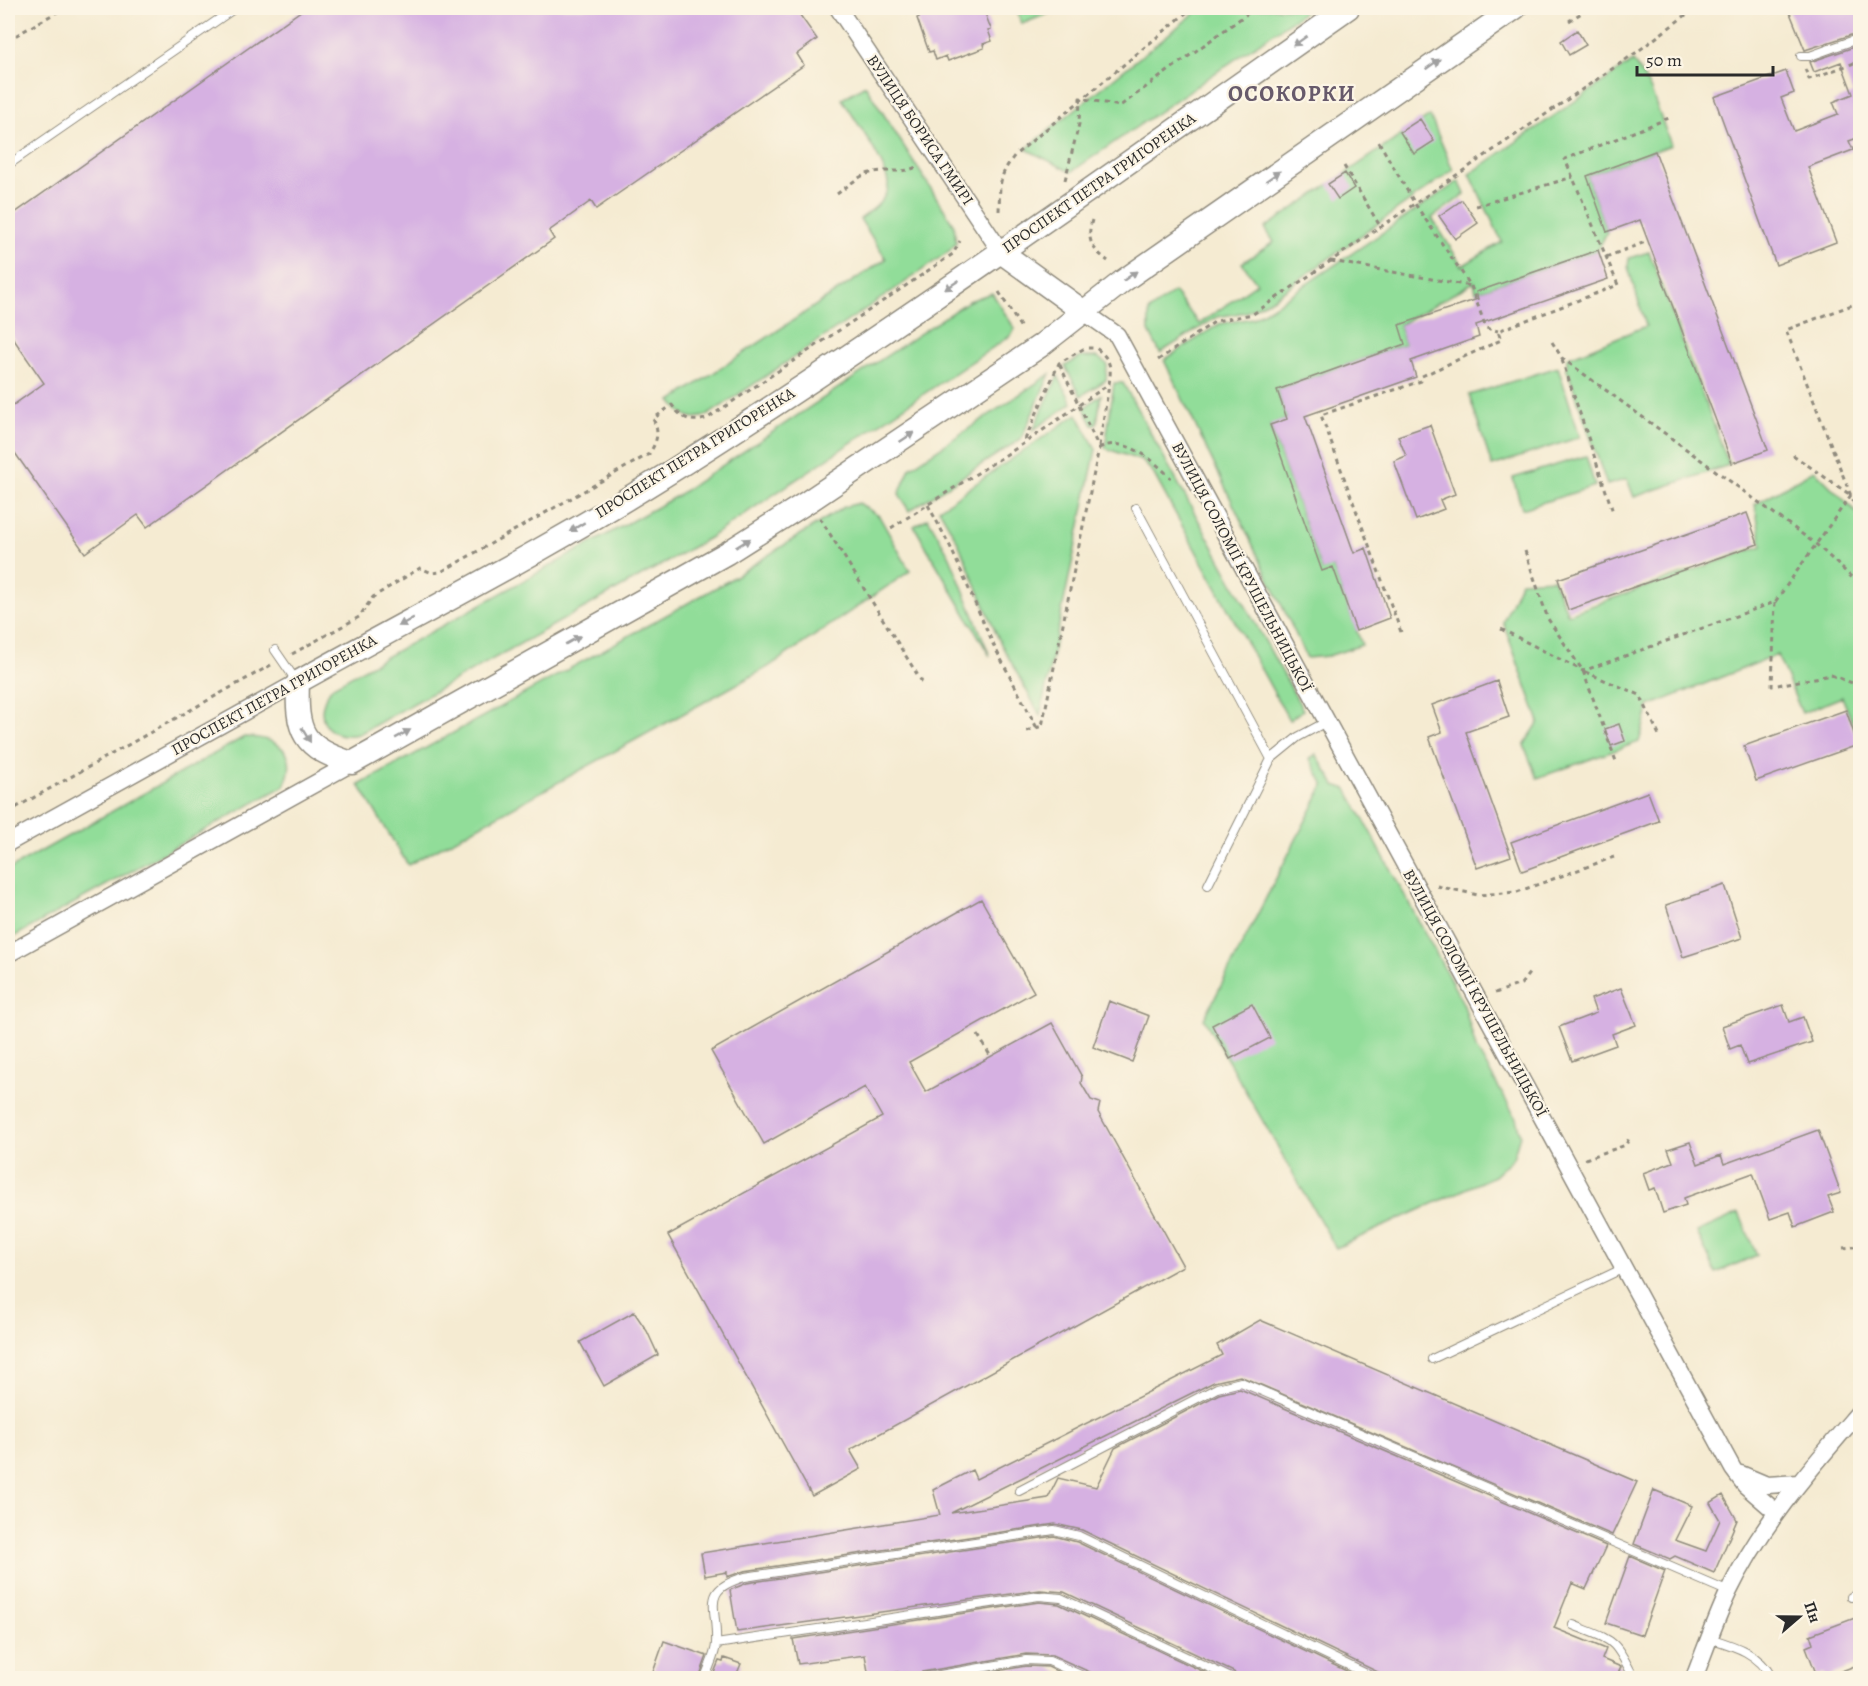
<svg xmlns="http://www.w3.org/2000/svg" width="1868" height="1686" viewBox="0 0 1868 1686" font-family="Alegreya,serif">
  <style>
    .green { fill: #91dd99; stroke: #5e8462; stroke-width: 1.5 }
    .building { fill: #d6b1e2 }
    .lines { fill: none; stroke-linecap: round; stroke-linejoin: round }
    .lane-casing { stroke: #908b7e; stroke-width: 10 }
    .street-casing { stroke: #908b7e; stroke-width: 19 }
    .secondary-casing { stroke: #908b7e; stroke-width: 25 }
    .path { stroke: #908b7e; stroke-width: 3; stroke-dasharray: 4.5 4.5; stroke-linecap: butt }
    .lane { stroke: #fff; stroke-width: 8 }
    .street { stroke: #fff; stroke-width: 16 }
    .secondary { stroke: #fff; stroke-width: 22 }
    .oneway { fill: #a0a0a0 }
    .labels { text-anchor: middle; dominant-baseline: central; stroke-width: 4.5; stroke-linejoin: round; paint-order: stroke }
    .street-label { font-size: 16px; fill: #2b2b2b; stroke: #fcf5e5 }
    .district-label { font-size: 22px; font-weight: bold; letter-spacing: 1.5px; fill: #675a6b; stroke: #fcf5e5 }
  </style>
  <rect width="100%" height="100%" fill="#fcf5e5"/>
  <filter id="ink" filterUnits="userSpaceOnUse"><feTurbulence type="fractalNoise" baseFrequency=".0167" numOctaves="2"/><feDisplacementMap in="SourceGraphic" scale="12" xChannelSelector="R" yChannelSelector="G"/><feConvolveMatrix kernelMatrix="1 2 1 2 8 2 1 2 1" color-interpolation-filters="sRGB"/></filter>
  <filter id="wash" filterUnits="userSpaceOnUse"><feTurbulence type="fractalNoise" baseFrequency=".008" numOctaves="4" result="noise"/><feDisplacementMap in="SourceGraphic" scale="24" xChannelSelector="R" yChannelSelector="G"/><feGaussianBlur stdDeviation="1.35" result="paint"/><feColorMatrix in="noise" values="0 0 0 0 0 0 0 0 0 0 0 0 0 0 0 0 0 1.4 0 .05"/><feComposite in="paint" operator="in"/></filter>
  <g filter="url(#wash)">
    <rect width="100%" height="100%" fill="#f5ebd2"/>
    <!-- green -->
    <path class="green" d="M1016 8H1051L1052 12 1022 24Z
      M1201 8H1310L1071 172 1026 149Z
      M1633 61 1650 88 1671 145 1587 176 1607 232 1598 250 1476 292 1474 282 1399 325 1405 344 1277 390 1287 419 1270 426 1322 570 1333 567 1362 645 1328 656 1307 658 1164 360 1219 324 1253 318 1277 304 1459 181 1465 194 1432 218 1462 266 1502 242 1470 174Z
      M865 85 954 225 956 243 949 251 904 283 708 415C690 422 682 415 671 401L886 259 860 219C871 211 889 199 888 183 887 165 853 116 842 99Z
      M1430 116 1453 170 1272 299 1246 312 1217 317 1160 353 1149 331V311L1174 292 1199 324 1257 283 1242 263 1274 242 1265 228Z
      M1649 252 1729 465 1634 497 1627 479 1607 485 1567 369V358L1646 326 1628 267 1629 258Z
      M992 293 1015 329 1010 336 709 538 359 734C324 742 311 712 333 686L675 497 969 301Z
      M1081 357H1097L1107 364 1106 380 1081 396 1065 366Z
      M1558 367 1580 437 1492 466 1469 395Z
      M1050 374 1021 439 909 511 899 494 910 468Z
      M1058 376 1072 403 1033 430Z
      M1114 383H1123L1303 710 1289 720 1152 471 1142 461 1105 448Z
      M1101 395 1097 423 1093 425 1084 408Z
      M1077 414 1096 449 1040 715 1000 642 957 540 939 509Z
      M1586 456 1595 486 1522 509 1513 478Z
      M1814 470 1858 514 1860 519V741L1842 697 1802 713 1777 655 1649 706 1639 742 1537 778 1524 745 1539 722 1503 622 1521 581 1553 579 1568 614 1762 546 1755 504Z
      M859 503 879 516 910 571 768 667 408 865 359 785 726 582 844 507Z
      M928 518 950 557 990 656 914 526Z
      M244 737C276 737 301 751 284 786L8 940V870Z
      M1316 754 1335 785 1347 789 1464 1005 1476 1048 1516 1118 1520 1135 1513 1158 1494 1176 1336 1248 1204 1019 1324 785 1310 759Z
      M1739 1213 1757 1255 1716 1273 1697 1232Z"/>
    <g id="blocks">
      <!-- building -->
      <path class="building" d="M305 8H795L817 39 797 54 804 65 596 209 591 201 549 231 554 239 147 527 138 515 85 553 8 443V409L44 383 8 331V218Z
        M918 8H983L991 29 988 30 992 41 983 44 984 48 948 61 946 56 936 60 933 51 929 52 917 18 921 16Z
        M1788 8H1860V32L1805 50Z
        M1577 30 1586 45 1569 55 1561 41Z
        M1860 45V137L1849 141 1853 150 1808 167 1836 242 1776 265 1714 97 1786 71 1794 93 1781 98 1794 131 1838 114 1833 102 1853 94 1841 62 1814 72 1810 62Z
        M1420 119 1434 141 1414 154 1400 132Z
        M1655 151 1768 450 1732 463 1640 220 1607 232 1587 176Z
        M1345 173 1354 188 1338 199 1328 184Z
        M1462 200 1478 223 1455 239 1439 216Z
        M1598 250 1608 279 1476 325 1479 337 1411 361 1416 377 1305 416 1354 553 1366 548 1390 618 1356 631 1333 567 1322 571 1270 425 1287 419 1277 390 1405 344 1399 325 1478 299 1476 292Z
        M1430 425 1455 494 1440 500 1444 509 1416 520 1394 461 1406 456 1398 436Z
        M1747 513 1758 544 1568 610 1558 579Z
        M1497 681 1509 717 1466 732 1511 856 1477 868 1429 737 1442 732 1432 705Z
        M1846 710 1858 745 1756 781 1744 746Z
        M1619 724 1625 741 1611 746 1605 729Z
        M1648 792 1659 821 1522 871 1511 842Z
        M1725 885 1742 938 1683 957 1666 905Z
        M981 899 1034 992 909 1062 926 1092 1052 1023 1082 1077 1081 1083 1091 1100 1100 1103 1098 1112 1183 1266 850 1450 861 1469 812 1496 668 1235 882 1117 865 1087 764 1144 711 1051Z
        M1621 988 1636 1025 1612 1034 1616 1045 1572 1061 1559 1027 1596 1013 1591 999Z
        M1109 1001 1149 1016 1132 1062 1093 1047Z
        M1252 1004 1270 1038 1230 1059 1212 1025Z
        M1783 1005 1789 1022 1803 1017 1812 1042 1747 1064 1740 1045 1730 1049 1722 1026Z
        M1818 1130 1841 1193 1828 1197 1834 1212 1795 1227 1790 1212 1770 1219 1753 1173 1684 1198 1686 1205 1663 1213 1655 1188 1649 1190 1643 1173 1673 1162 1668 1149 1690 1142 1698 1164 1721 1155 1724 1164Z
        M634 1312 647 1331 658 1355 604 1386 580 1342Z
        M1260 1320 1637 1482 1612 1535 1240 1376 1214 1382 951 1513 1048 1498 1058 1478 1096 1487 1115 1448 1219 1394 1240 1389 1606 1546 1586 1589 1572 1583 1554 1628 1606 1649 1602 1659 1621 1667 1616 1678H1381L1378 1672 1082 1530 1055 1524 744 1571 727 1577V1572L705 1576 701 1553 940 1515 933 1490 972 1470 976 1479 1222 1355 1217 1345Z
        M1654 1490 1692 1506 1675 1540 1706 1551 1720 1520 1710 1503 1723 1495 1737 1520 1714 1573 1675 1556 1670 1559 1634 1544Z
        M1054 1536 1077 1542 1361 1678H1237L1234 1672 1064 1592 1040 1590 737 1632 730 1590 747 1583Z
        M1630 1556 1665 1571 1642 1635 1606 1623Z
        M1039 1602 1059 1604 1217 1678H1093L1090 1672 1052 1655 1026 1654 922 1672 917 1678H899L898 1672 869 1677 865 1655 798 1664 793 1639Z
        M1860 1616V1664L1826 1677 1824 1673 1817 1676 1806 1647 1813 1644 1810 1635Z
        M664 1641 707 1656 699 1678H651Z
        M724 1658 741 1664 735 1678H712L719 1661 723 1662Z
        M1026 1666 1048 1667 1072 1678H957Z"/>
    </g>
  </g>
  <g filter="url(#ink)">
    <use href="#blocks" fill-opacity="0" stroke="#908b7e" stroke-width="1.5"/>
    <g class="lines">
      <defs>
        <path id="lane" d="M1801 56H1810L1860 38
          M8 165 235 8
          M1136 508 1271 759
          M275 650 297 682
          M1208 885 1271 759 1298 737 1326 722
          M1432 1359 1624 1268
          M1019 1491 1217 1388 1241 1382 1729 1592
          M1851 1597 1860 1594
          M1573 1625C1615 1642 1613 1637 1634 1678
          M1709 1638C1735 1646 1759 1653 1772 1678
          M716 1644 1039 1596 1061 1598 1231 1678
          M705 1678C708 1668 716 1654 716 1643 718 1607 699 1590 745 1577L1054 1530 1079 1536 1375 1678
          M923 1678 1026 1660 1049 1661 1087 1678"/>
        <path id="street" d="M838 8 1001 252
          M1084 312 1117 335 1733 1469 1745 1485 1776 1512
          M8 843 298 682
          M8 954 352 763
          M1741 1474 1767 1485 1798 1483
          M1694 1678C1705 1650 1715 1621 1728 1593 1761 1524 1811 1468 1860 1411"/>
        <path id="secondary" d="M1348 8C1122 166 898 329 664 476 546 550 420 614 298 682 296 732 302 748 352 763L727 553 809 501 1040 346 1123 281 1515 8
          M1001 252 1084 312"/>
      </defs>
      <!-- lane casing -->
      <use href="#lane" class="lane-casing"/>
      <!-- street casing -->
      <use href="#street" class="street-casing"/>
      <!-- secondary casing -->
      <use href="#secondary" class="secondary-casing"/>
      <!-- path -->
      <path class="path" d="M1569 21 1589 8
        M8 40 64 8
        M1805 69 1809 79 1860 61
        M1379 142 1415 204 1471 286 1486 328 1498 331
        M1344 166 1380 226
        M1065 180 1079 124 1080 98 1120 106 1255 8
        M837 194C847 187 858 176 870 173 887 168 903 175 918 166
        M1476 206 1573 177
        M999 211C1000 186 998 176 1015 155L1192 8
        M1092 220C1086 240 1092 249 1108 261
        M1606 257 1648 241
        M1331 261 1471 286
        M999 292 1021 328
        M1860 302 1786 330 1860 519
        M1552 342 1562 358 1817 545 1860 585
        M1158 360 1216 321 1253 314 1637 52 1695 8
        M1562 360 1613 512
        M1099 446 1109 385
        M1099 448C1126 435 1153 460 1171 478
        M1793 455 1849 494
        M928 505 950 546 993 644 1037 728
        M820 518 922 682
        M891 528 1023 444 1109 384C1112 366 1110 359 1096 348H1085L1059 363 1023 444
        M1525 551 1548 619 1583 671 1617 764
        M1775 602 1772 686 1831 675 1860 686
        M1501 629 1583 671 1775 602 1851 495 1860 491
        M1401 632 1321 415 1421 381 1422 376 1501 340 1498 331 1618 285 1565 159 1669 118
        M292 654 359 617 373 597 420 568 432 573 441 572 649 454C657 442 660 432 653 419L672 405C681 418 692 424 708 418L953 254 960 241
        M1585 672 1640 695 1659 735
        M1027 731 1042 726 1099 448 1059 363
        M8 812 271 665
        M1437 886 1478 895 1517 892 1614 857
        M1495 993 1521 984 1530 972
        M978 1035 991 1057
        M1585 1159 1626 1145 1629 1138
        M1843 1248 1860 1246
        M1854 1394 1860 1386"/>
      <!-- lane -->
      <use href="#lane" class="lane"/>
      <!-- street -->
      <use href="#street" class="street"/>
      <!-- secondary -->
      <use href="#secondary" class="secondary"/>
    </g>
    <!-- one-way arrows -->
    <defs><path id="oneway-solid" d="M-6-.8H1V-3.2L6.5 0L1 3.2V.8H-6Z" transform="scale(1.5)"/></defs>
    <g class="oneway">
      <use href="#oneway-solid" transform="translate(1300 41) rotate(145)"/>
      <use href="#oneway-solid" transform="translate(1433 64) rotate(-35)"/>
      <use href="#oneway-solid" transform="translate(1273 176) rotate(-35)"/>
      <use href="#oneway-solid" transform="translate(1130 276) rotate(-35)"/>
      <use href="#oneway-solid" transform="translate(952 285) rotate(146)"/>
      <use href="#oneway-solid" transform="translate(907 437) rotate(-34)"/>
      <use href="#oneway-solid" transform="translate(577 527) rotate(149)"/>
      <use href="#oneway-solid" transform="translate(743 543) rotate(-32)"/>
      <use href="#oneway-solid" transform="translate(406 622) rotate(151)"/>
      <use href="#oneway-solid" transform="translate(573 640) rotate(-29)"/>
      <use href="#oneway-solid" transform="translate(403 734) rotate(-29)"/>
      <use href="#oneway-solid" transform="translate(306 735) rotate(59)"/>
    </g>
  </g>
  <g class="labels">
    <!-- street labels -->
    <g class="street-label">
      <text transform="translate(920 130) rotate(56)">ВУЛИЦЯ БОРИСА ГМИРІ</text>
      <text transform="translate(1099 183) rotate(-35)">ПРОСПЕКТ ПЕТРА ГРИГОРЕНКА</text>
      <text transform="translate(695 453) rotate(-32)">ПРОСПЕКТ ПЕТРА ГРИГОРЕНКА</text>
      <text transform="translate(1242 567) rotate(62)">ВУЛИЦЯ СОЛОМІЇ КРУШЕЛЬНИЦЬКОЇ</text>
      <text transform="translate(274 695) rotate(-29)">ПРОСПЕКТ ПЕТРА ГРИГОРЕНКА</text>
      <text transform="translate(1475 993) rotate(61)">ВУЛИЦЯ СОЛОМІЇ КРУШЕЛЬНИЦЬКОЇ</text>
    </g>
    <!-- district labels -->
    <g class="district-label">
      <text x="1292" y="94">ОСОКОРКИ</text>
    </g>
  </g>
  <!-- margin -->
  <rect width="1868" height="1686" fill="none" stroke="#fcf5e5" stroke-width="30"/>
  <!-- north arrow -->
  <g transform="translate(1799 1617) rotate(70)" stroke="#fcf5e5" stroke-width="4.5" paint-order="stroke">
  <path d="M0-4.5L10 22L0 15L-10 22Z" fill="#2b2b2b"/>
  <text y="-9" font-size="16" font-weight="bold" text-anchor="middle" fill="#2b2b2b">Пн</text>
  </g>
  <!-- scale -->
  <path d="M1637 66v9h136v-9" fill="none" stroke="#2b2b2b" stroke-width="3"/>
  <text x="1646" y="66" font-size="18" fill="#2b2b2b" stroke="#fcf5e5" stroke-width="4.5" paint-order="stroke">50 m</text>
</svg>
